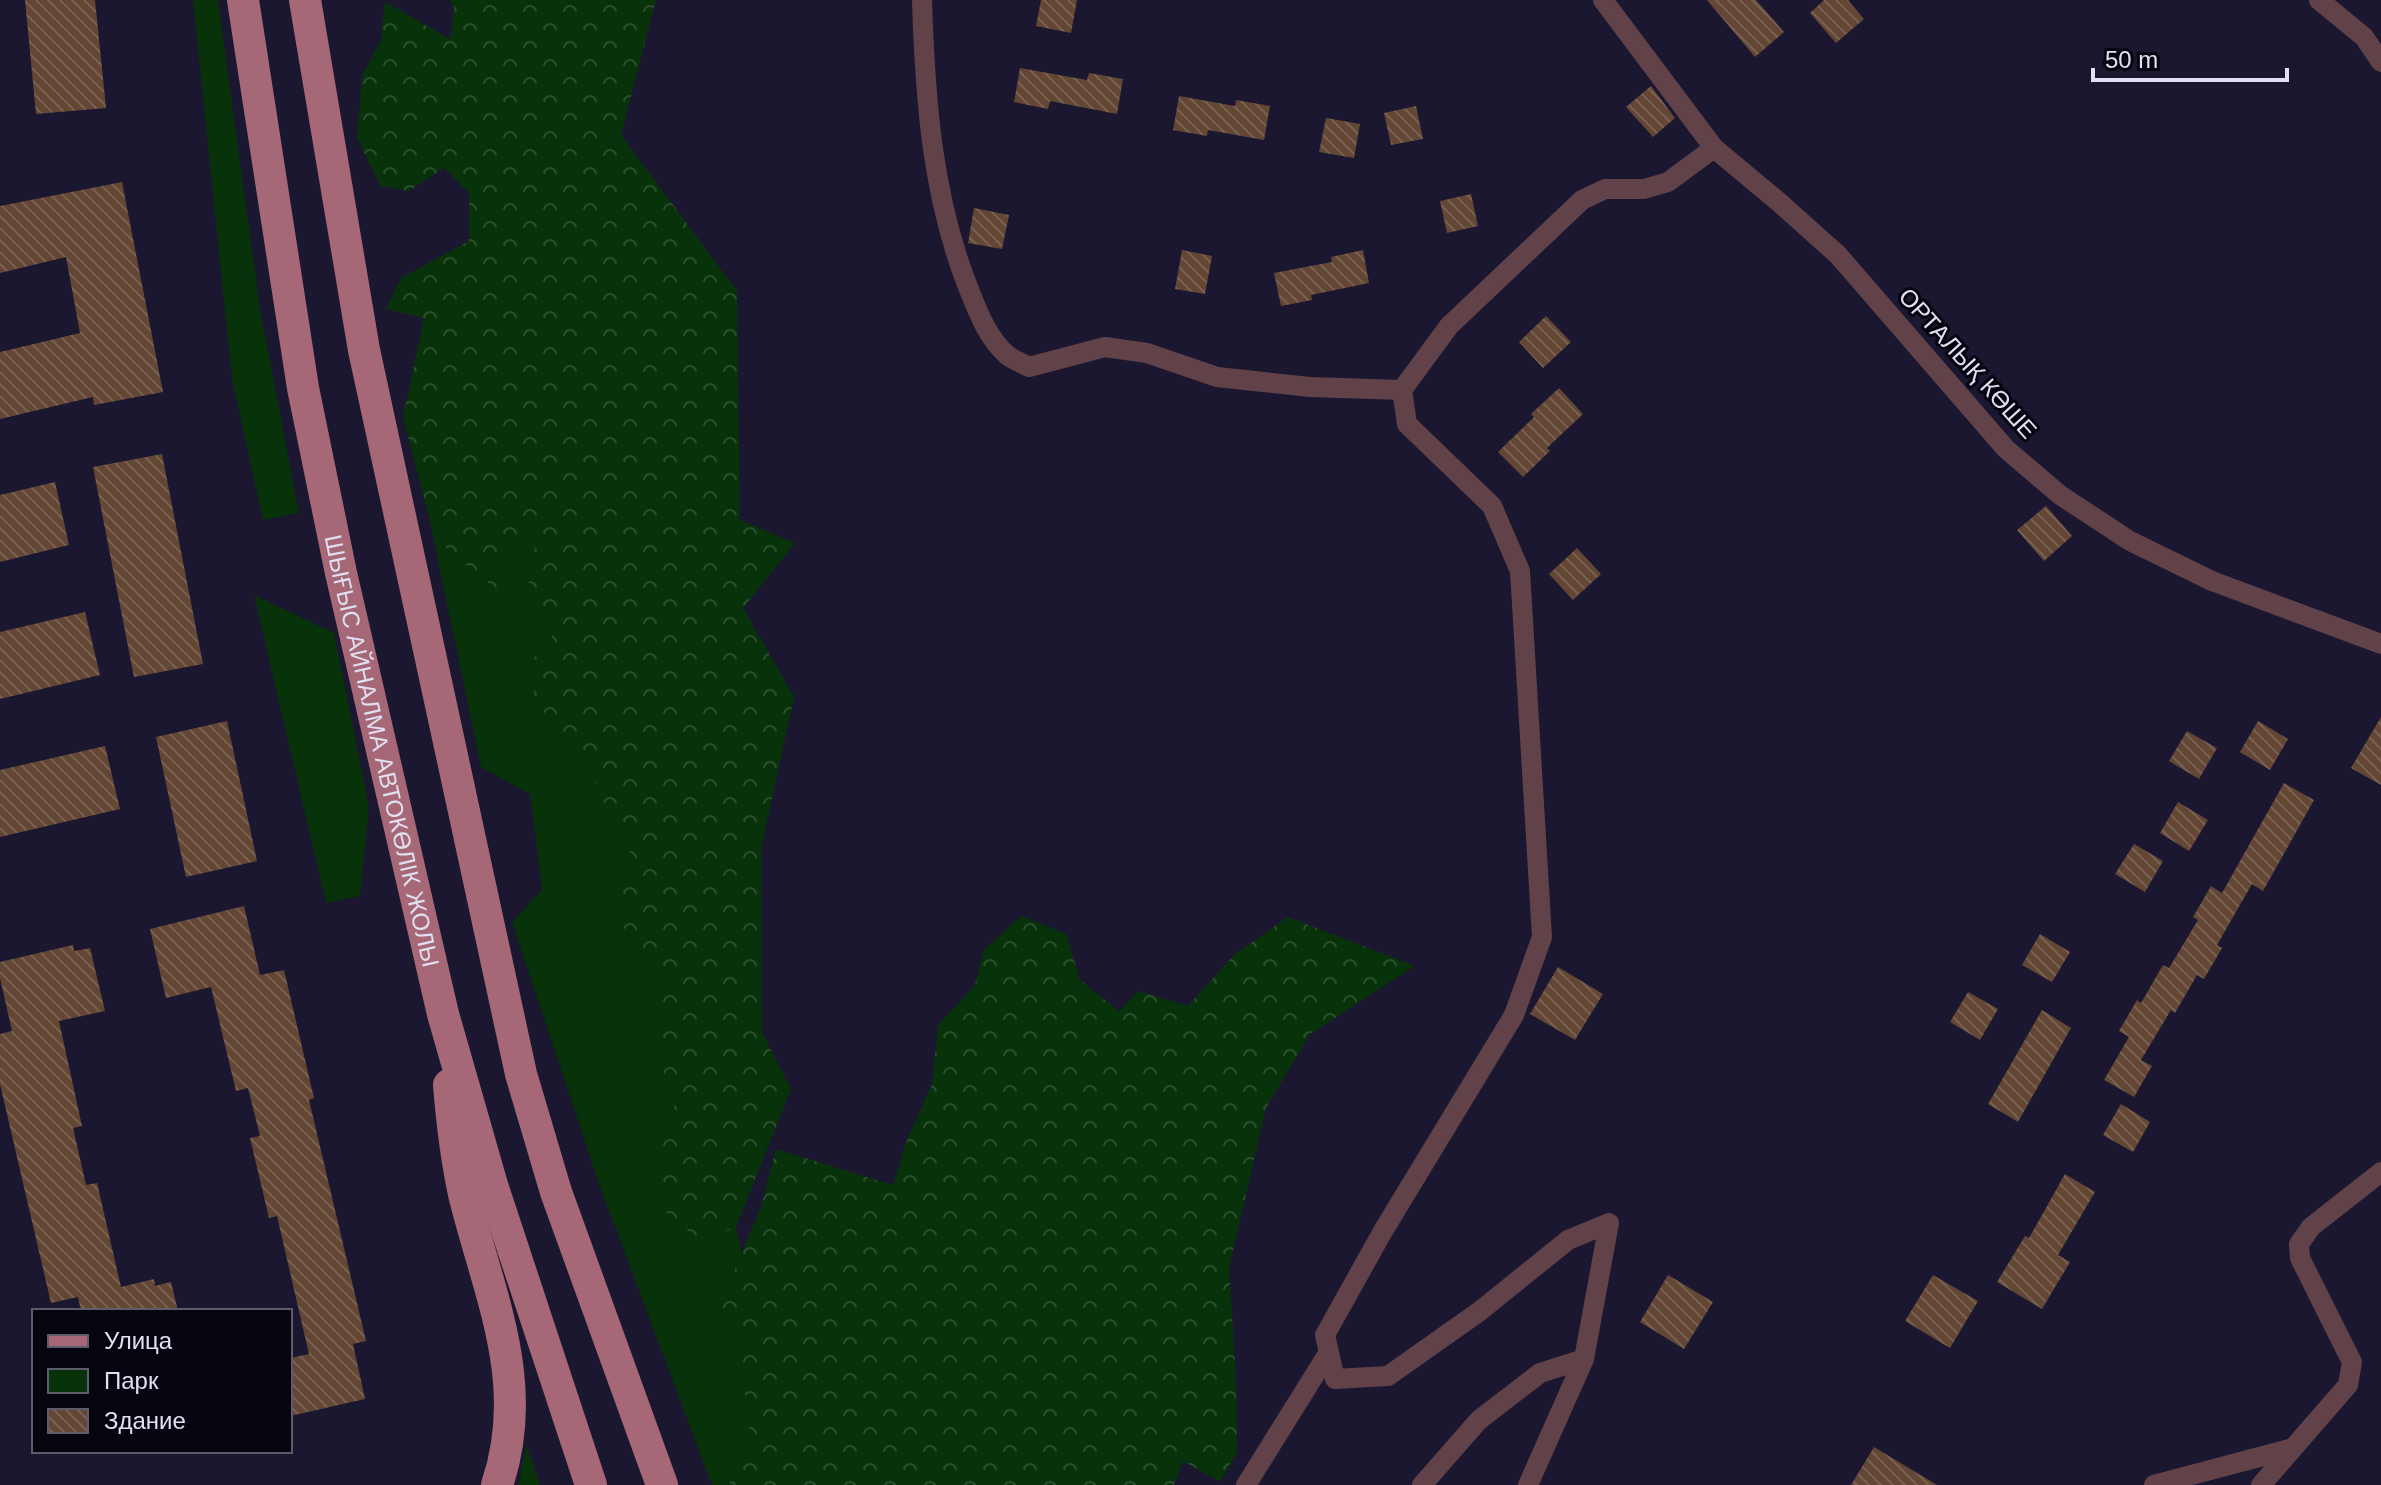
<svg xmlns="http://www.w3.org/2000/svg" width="2381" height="1485" viewBox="0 0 2381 1485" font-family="Helvetica,sans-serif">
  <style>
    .green { fill: #08320a }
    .forest { fill: url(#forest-crowns) }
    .building { fill: url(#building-back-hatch) }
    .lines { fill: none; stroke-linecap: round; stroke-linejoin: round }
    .street { stroke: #614249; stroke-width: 20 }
    .primary { stroke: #a66876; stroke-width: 32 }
    .labels { text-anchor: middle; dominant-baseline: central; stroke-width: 6; stroke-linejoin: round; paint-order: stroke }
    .street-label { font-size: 24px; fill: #e1dff2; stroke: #06050f }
  </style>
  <defs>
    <pattern id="forest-crowns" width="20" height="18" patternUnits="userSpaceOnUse" patternTransform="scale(2)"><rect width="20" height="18" fill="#08320a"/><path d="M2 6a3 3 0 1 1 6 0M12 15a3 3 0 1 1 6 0" fill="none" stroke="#2c4f2e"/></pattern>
    <pattern id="building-back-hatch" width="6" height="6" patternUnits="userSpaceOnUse" patternTransform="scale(2)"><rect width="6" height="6" fill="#634734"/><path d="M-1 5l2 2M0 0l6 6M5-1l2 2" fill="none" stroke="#796152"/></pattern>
  </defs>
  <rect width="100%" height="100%" fill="#1b1730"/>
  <!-- green -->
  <path class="green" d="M193 0H218L260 309 299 513 263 520 232 379Z
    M429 517 447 550 496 588 506 549 538 534 558 629 532 660 534 703 581 748 634 859 615 916 657 973V1062L678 1096 659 1145 701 1242 736 1227 742 1256 720 1305 739 1345 752 1452 728 1485H712L598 1181 512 922 542 890 530 794 481 767Z
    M254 595 334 633 369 807 360 896 326 903Z
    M526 1444 540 1485H519Z"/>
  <!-- forest -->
  <path class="forest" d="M450 0H656L621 135 737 291 740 520 795 543 743 608 794 697 761 849 762 1032 791 1089 736 1227 701 1242 667 1213 659 1145 678 1096 657 1062V973L615 916 634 859 605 805 581 748 534 703 532 660 558 629 527 593 537 535 506 549 496 589 447 550 429 517 403 417 424 318 386 309 401 278 469 241V193L444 168 409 191 380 186 357 137 362 76 381 40 385 2 450 39 454 8Z
    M1021 916 1066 934 1080 980 1119 1011 1138 991 1188 1006 1235 954 1288 917 1415 966 1310 1034 1266 1108 1229 1268 1236 1378 1237 1452 1220 1482 1183 1461 1174 1485H728L752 1452 739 1345 720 1305 761 1207 776 1149 893 1185 905 1145 932 1084 938 1025 975 985 984 950Z"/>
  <!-- building -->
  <path class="building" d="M25 0H95L106 108 36 114Z
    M1041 0H1077L1071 33 1036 26Z
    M1707 0H1756L1784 32 1755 57Z
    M1824 0H1848L1864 19 1836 43 1810 13Z
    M1020 68 1087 80 1089 73 1123 79 1117 114 1050 101 1048 109 1014 102Z
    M1651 86 1675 118 1653 137 1626 107Z
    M1179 96 1235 106 1236 100 1270 106 1264 140 1208 130 1207 136 1173 130Z
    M1416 106 1423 139 1391 145 1384 113Z
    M1326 118 1360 124 1354 158 1319 152Z
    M122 182 163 392 94 405 93 397 0 419V352L80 333 66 257 0 273V206Z
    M1471 194 1478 226 1447 233 1440 201Z
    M974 208 1009 215 1002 249 968 243Z
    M1182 250 1212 256 1205 294 1175 289Z
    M1363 250 1369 283 1311 295 1312 300 1281 306 1274 273 1332 262 1331 257Z
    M1546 316 1571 342 1543 368 1519 342Z
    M1559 388 1583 414 1547 448 1550 451 1523 477 1498 452 1534 417 1531 414Z
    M162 454 203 664 134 677 93 467Z
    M55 482 69 545 0 562V495Z
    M2046 506 2072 536 2044 561 2017 530Z
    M1577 548 1601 574 1573 600 1549 574Z
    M85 612 100 675 0 699V632Z
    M2381 717V785L2351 768Z
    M227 721 257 861 186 877 156 737Z
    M2258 721 2288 739 2270 770 2240 752Z
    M2187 731 2217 748 2199 779 2169 761Z
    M105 746 120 809 0 837V770Z
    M2284 783 2314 800 2263 891 2252 884 2217 945 2222 948 2204 979 2197 975 2175 1013 2171 1010 2141 1060 2152 1066 2134 1097 2104 1080 2129 1037 2119 1031 2137 1000 2141 1003 2163 965 2169 968 2198 920 2193 917 2211 886 2222 893Z
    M2178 802 2208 820 2189 851 2160 833Z
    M2134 844 2163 861 2145 892 2115 874Z
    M244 906 260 975 284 970 314 1098 309 1100 366 1341 353 1344 365 1399 290 1416V1358L309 1354 277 1216 269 1218 250 1138 260 1136 248 1088 236 1091 211 987 166 998 150 929Z
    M2040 934 2070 952 2052 982 2022 965Z
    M73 945 74 951 90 948 105 1011 59 1021 82 1126 73 1128 86 1185 97 1183 121 1287 154 1279 155 1286 171 1282 178 1311H81L78 1297 51 1303 0 1084V1034L12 1031 0 978V962Z
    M1558 967 1603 994 1575 1040 1530 1014Z
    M1968 992 1998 1009 1980 1040 1950 1022Z
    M2042 1010 2071 1028 2018 1122 1988 1104Z
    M2121 1104 2150 1122 2133 1152 2103 1135Z
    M2065 1174 2095 1192 2058 1255 2070 1262 2042 1309 1997 1282 2025 1236 2029 1238Z
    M1668 1275 1713 1302 1684 1349 1640 1322Z
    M1933 1275 1978 1301 1950 1348 1905 1321Z
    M1874 1447 1937 1485H1851Z"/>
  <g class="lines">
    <!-- street -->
    <path class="street" d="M922 0C925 98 932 196 968 287 978 312 987 337 1007 355 1013 360 1022 363 1029 367L1105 347 1147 353 1217 377 1310 387 1402 390
      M1603 0 1714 148 1780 203 1838 255 2006 449 2060 495 2130 541 2212 581 2381 644
      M2319 0 2364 37 2381 62
      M1246 1485 1329 1352
      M1422 1485 1479 1420 1540 1373 1584 1359
      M1528 1485 1584 1359 1609 1223 1568 1240 1480 1311 1388 1376 1335 1379 1325 1335 1383 1231 1514 1015 1542 937 1520 571 1492 506 1407 424 1402 390 1449 326 1582 200 1605 189H1644L1668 182 1714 148
      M2154 1485 2293 1448
      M2261 1485 2348 1385 2352 1362 2300 1258 2299 1244 2311 1227 2381 1172"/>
    <!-- primary -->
    <g class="primary">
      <path id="s1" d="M243 0 303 388 341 573 443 1014 492 1185 591 1485"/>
      <path d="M305 0 364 350 521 1074 556 1192 662 1485"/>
      <path d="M449 1085C452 1122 456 1157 464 1194 488 1293 532 1382 497 1485"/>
    </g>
  </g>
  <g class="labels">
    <!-- street labels -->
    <g class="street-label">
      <text transform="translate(1968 363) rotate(48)">ОРТАЛЫҚ КӨШЕ</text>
      <text stroke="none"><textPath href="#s1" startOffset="764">ШЫҒЫС АЙНАЛМА АВТОКӨЛІК ЖОЛЫ</textPath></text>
    </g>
  </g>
  <!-- legend -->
  <rect x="32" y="1309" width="260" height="144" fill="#06050f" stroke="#5e5c6a" stroke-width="2"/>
  <rect x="48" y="1335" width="40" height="12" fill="#a66876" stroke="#5e5c6a" stroke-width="2"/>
  <text x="104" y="1349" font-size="24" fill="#e1dff2">Улица</text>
  <rect x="48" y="1369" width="40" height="24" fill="#08320a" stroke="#5e5c6a" stroke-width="2"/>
  <text x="104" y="1389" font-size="24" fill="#e1dff2">Парк</text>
  <rect x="48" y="1409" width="40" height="24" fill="url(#building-back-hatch)" stroke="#5e5c6a" stroke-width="2"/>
  <text x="104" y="1429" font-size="24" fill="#e1dff2">Здание</text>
  <!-- scale -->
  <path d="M2093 68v12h194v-12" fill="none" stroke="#e1dff2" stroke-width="4"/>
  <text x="2105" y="68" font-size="24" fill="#e1dff2" stroke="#06050f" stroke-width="6" paint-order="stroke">50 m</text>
</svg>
